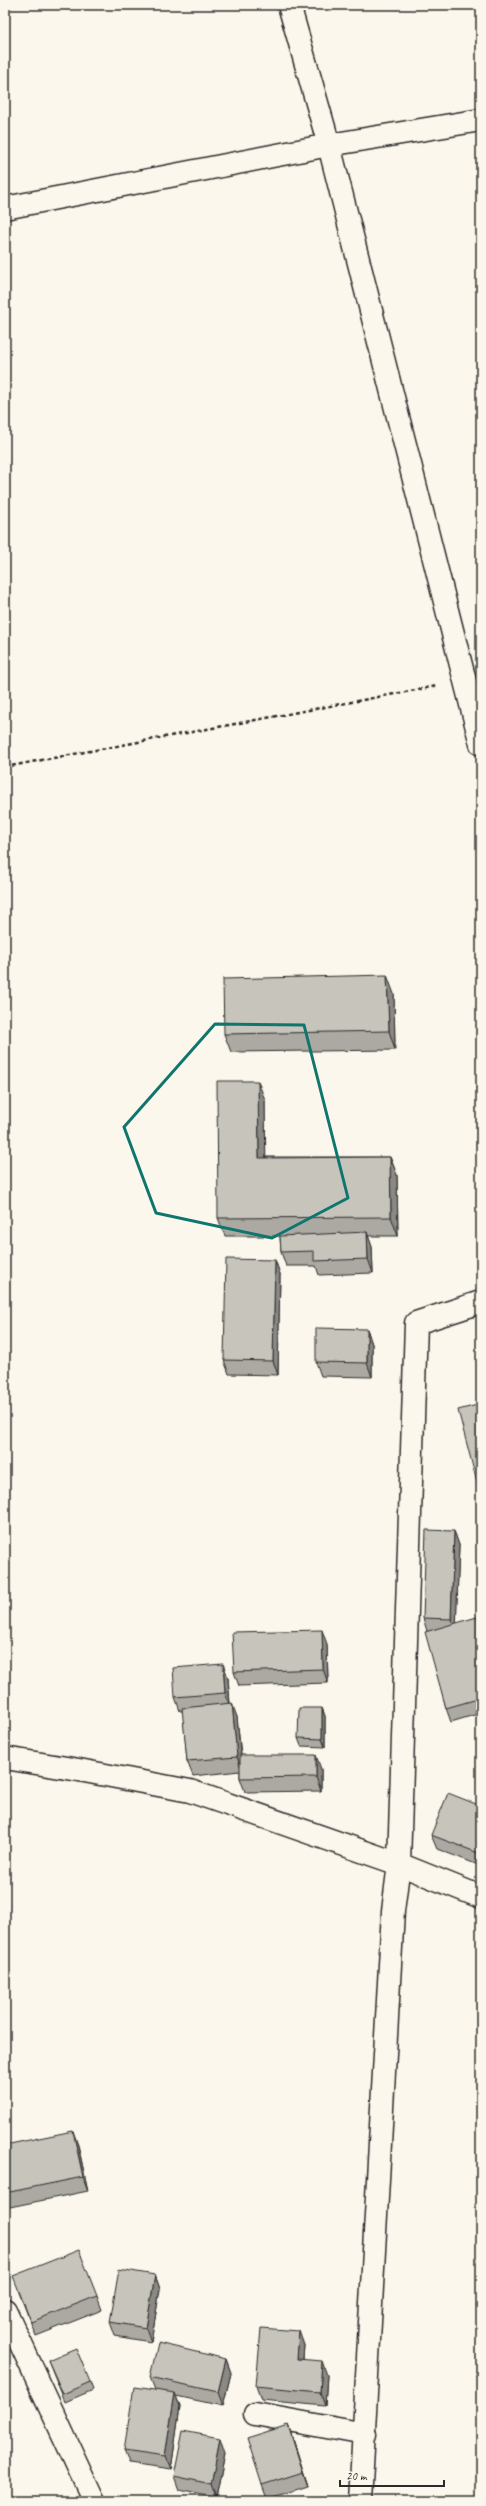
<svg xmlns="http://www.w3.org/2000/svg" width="486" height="2506" viewBox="0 0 486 2506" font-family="Caveat,sans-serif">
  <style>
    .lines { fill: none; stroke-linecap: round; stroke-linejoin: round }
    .minor-casing { stroke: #2b2b2b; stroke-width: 25 }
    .tertiary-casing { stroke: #2b2b2b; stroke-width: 25 }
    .path { stroke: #2b2b2b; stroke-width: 2.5; stroke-dasharray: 4 3; stroke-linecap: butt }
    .minor { stroke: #fbf7ec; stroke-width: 22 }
    .tertiary { stroke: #fbf7ec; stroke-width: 22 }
    .wall { fill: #aba9a2; stroke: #2b2b2b }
    .shaded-wall { fill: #8b8984; stroke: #2b2b2b }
    .building { fill: #c7c4bc; stroke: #2b2b2b }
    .marked { fill: none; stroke: #0f766e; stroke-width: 3; stroke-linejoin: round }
  </style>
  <rect width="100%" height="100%" fill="#fbf7ec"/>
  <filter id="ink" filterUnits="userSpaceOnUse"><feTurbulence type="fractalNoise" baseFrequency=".025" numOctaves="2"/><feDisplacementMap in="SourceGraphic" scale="8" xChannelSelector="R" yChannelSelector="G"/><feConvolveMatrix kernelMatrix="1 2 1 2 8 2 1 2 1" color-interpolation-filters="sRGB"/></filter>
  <g filter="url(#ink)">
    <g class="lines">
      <defs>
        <path id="minor" d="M5 1758 79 1770 190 1791 399 1864 481 1897
          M5 2310 94 2501
          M255 2414 365 2434
          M360 2501 393 1911 399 1864 416 1323 481 1302"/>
        <path id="tertiary" d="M289 5 329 145 481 744
          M5 208 329 145 481 120"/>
      </defs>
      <!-- minor casing -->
      <use href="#minor" class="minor-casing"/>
      <!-- tertiary casing -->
      <use href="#tertiary" class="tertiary-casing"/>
      <!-- path -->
      <path class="path" d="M5 767 437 686"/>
      <!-- minor -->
      <use href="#minor" class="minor"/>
      <!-- tertiary -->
      <use href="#tertiary" class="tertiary"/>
    </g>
    <!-- wall -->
    <path class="wall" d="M394 994 395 1050 231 1052 224 1034Z
      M265 1100V1157H390L397 1175 398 1236H368L372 1247 373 1273 319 1275 316 1266H286L281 1252 280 1236H225L218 1218Z
      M275 1260 280 1274 278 1375 229 1374 224 1360Z
      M367 1329 372 1344V1377L321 1376 316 1362Z
      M454 1531 459 1545 456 1623 481 1628V1713L451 1722 446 1708 427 1631 423 1618Z
      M327 1644 328 1683 239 1686 234 1672Z
      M223 1664 228 1678 230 1703 237 1717 241 1755 321 1769V1791L245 1792 240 1778V1771L193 1776 187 1761 183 1711H180L175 1697Z
      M322 1708 325 1716V1747L301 1746 298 1738Z
      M481 1806V1866L437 1849 431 1835Z
      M5 2145H78L88 2191 5 2208Z
      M155 2275 160 2289 151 2342 115 2336 110 2322Z
      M18 2290 97 2296 102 2310 36 2336Z
      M304 2345 303 2359 327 2375 325 2406 261 2400 256 2386Z
      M226 2359 231 2373 223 2406 176 2396 180 2407 171 2470 129 2464 124 2450 155 2390 150 2377Z
      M48 2360 90 2382 93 2390 65 2402Z
      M288 2425 293 2439 308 2486 267 2499 262 2485Z
      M225 2453 216 2498 179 2490 174 2476Z"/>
    <!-- shaded-wall -->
    <path class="shaded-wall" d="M387 975 394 994 395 1050 389 1031Z
      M258 1081 265 1100 266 1176 259 1158Z
      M390 1157 397 1175 398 1236 391 1217Z
      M367 1232 372 1247 373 1273 368 1259Z
      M275 1260 280 1274 278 1375 273 1361Z
      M367 1329 372 1344V1377L367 1363Z
      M454 1531 459 1545 456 1633 451 1619Z
      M322 1630 327 1644 328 1683 323 1669Z
      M223 1664 228 1678 230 1707 225 1693Z
      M232 1703 237 1717 242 1771 237 1757Z
      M322 1708 325 1716V1747L322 1739Z
      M316 1755 321 1769V1791L316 1777Z
      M73 2131 78 2145 88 2191 83 2177Z
      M155 2275 160 2289 151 2342 146 2328Z
      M299 2331 304 2345 302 2373 297 2359Z
      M226 2359 231 2373 223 2406 218 2392Z
      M322 2361 327 2375 325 2406 320 2392Z
      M175 2393 180 2407 171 2470 165 2456Z
      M288 2425 293 2439 308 2486 303 2472Z
      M220 2438 225 2453 216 2498 211 2484Z"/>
    <!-- building -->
    <path class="building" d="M387 975 389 1031 224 1034 223 979Z
      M217 1081H258L259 1158 390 1157 391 1217 218 1218Z
      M367 1232 368 1259 314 1261V1251L281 1252 280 1236Z
      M226 1259 275 1260 273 1361 224 1360Z
      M316 1328 367 1329V1363L316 1362Z
      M481 1404V1498L458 1410Z
      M426 1530 454 1531 451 1619 423 1618Z
      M477 1617 481 1631V1698L446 1708 425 1632Z
      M322 1630 323 1669 234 1672 232 1632Z
      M223 1664 225 1693 175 1697 173 1668Z
      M232 1703 237 1757 187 1761 182 1708Z
      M299 1708H322V1739L298 1738Z
      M240 1755H316V1777L240 1778Z
      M448 1793 481 1806V1854L431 1835Z
      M73 2131 83 2177 5 2193V2145Z
      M79 2250 97 2296 31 2322 13 2276Z
      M119 2269 155 2275 146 2328 110 2322Z
      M261 2328 299 2331 297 2359 322 2361 320 2392 256 2386Z
      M158 2343 226 2359 218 2392 150 2377Z
      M76 2348 90 2382 63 2394 48 2360Z
      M134 2387 175 2393 165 2456 124 2450Z
      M288 2425 303 2472 262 2485 247 2438Z
      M183 2431 220 2438 211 2484 174 2476Z
      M305 2496 307 2501H285Z"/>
  </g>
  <!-- marked area -->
  <path class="marked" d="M215 1024 304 1025 348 1198 272 1238 156 1213 124 1127Z"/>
  <!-- margin -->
  <rect width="486" height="2506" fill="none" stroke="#fbf7ec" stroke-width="20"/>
  <rect x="10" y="10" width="466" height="2486" fill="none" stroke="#2b2b2b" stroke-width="1.5" filter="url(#ink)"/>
  <!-- scale -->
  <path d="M340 2480v6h104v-6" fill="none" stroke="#2b2b2b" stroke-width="2"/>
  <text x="346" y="2480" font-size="12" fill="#2b2b2b" stroke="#fbf7ec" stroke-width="3" paint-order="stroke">20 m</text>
</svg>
